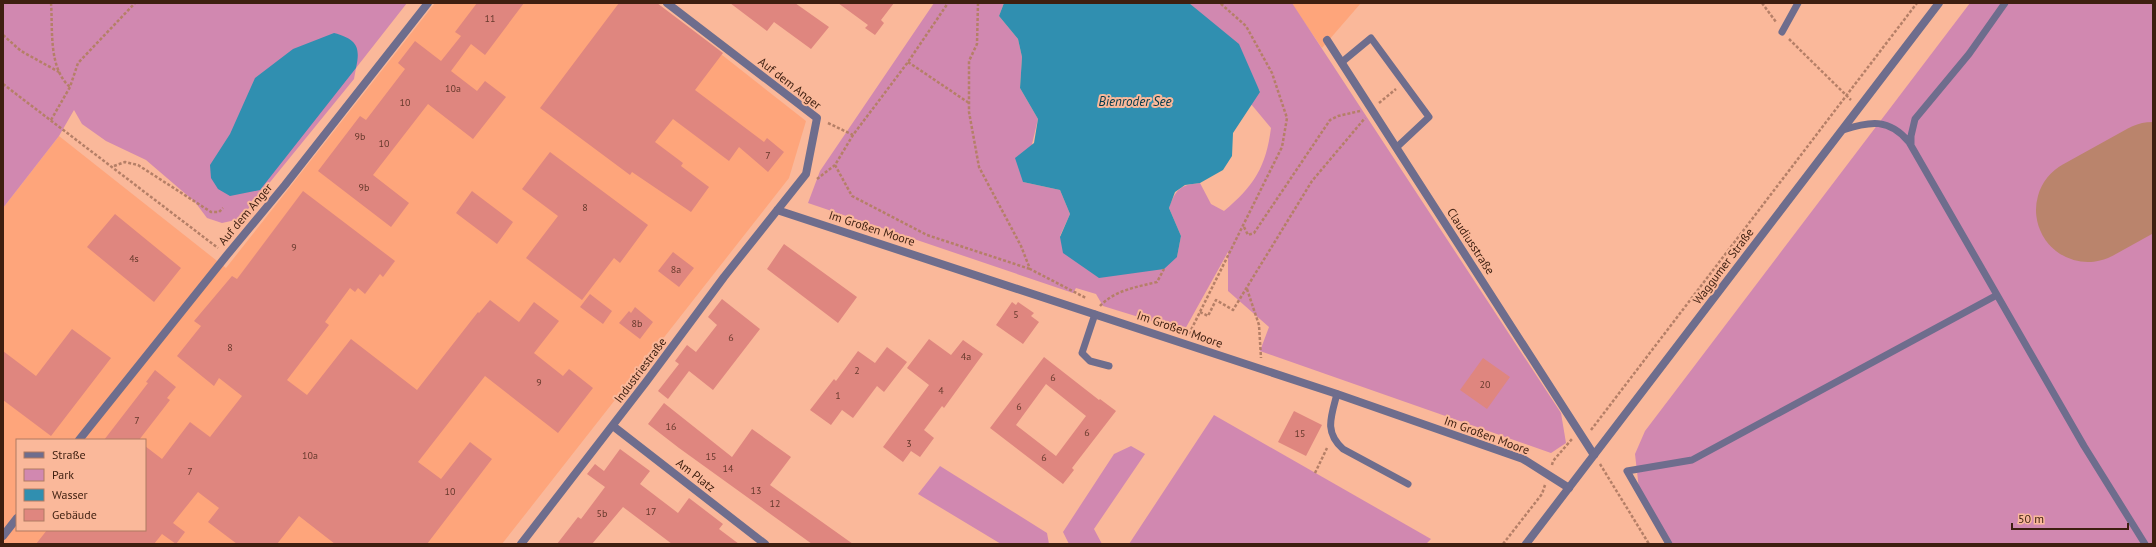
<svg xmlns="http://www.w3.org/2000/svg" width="2156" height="547" viewBox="0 0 2156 547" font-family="'PT Sans',sans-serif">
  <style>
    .built { fill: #fea57b; fill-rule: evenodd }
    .green { fill: #d188b0 }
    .water { fill: #308fb0 }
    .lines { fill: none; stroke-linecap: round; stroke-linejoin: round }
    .runway { stroke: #ba846c; stroke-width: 104 }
    .building { fill: #df867f; fill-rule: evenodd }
    .path { stroke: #b57f67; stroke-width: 2.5; stroke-dasharray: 3 2; stroke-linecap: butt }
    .service { stroke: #6e6d8d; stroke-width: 7 }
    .minor { stroke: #6e6d8d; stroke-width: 8 }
    .tertiary { stroke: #6e6d8d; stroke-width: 8 }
    .labels { text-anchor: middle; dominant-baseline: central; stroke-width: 4; stroke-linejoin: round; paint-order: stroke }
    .number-label { font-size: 10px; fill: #66392c }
    .street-label { font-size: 12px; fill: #3e1f10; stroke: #fab89a }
    .water-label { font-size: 13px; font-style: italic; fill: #00394b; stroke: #fab89a }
  </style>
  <rect width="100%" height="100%" fill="#fab89a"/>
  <!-- built -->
  <path class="built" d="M435 3H656L806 121 789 178 502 544H3V208L59 136 226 268ZM17 440H145V530H17Z
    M1291 3H1361L1322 48Z"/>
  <!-- green -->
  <path class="green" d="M3 3H407L356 68 354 79 240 219 222 223 207 218 195 202 146 160 106 141 82 124 74 110 59 136 3 208Z
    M934 3H1004L999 16 1018 39 1022 57 1020 88 1038 119 1023 182 1060 190 1070 214 1060 236 1177 257 1181 236 1169 208C1176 189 1180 185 1200 183L1211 204 1224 211C1254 186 1266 167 1271 128L1251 104 1260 91 1198 11 1189 3H1292L1561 413 1566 443 1551 453 1260 351 1269 327 1228 291V252L1184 331 1103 306 1096 294 1076 288 1073 293 808 203 820 171Z
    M1970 3H2153V544H1672L1639 489 1635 454 1645 431Z
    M1214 415 1431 539 1426 544H1129Z
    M1131 446 1145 454 1094 529 1102 544H1069L1063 532 1114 454Z
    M940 466 1047 533 1049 544H1001L918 494Z"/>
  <!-- water -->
  <path class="water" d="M1004 3H1189L1239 44 1260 92 1233 133 1232 156 1223 170 1200 183 1185 185 1175 192 1169 208 1181 236 1177 257 1164 269 1099 278 1063 253 1060 237 1070 214 1060 190 1023 182 1015 158 1034 143 1038 119 1020 88 1022 57 1018 39 999 16Z
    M334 33C356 39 361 46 356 68L260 190 230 196 218 189 211 178 210 165 230 134 255 78 293 49Z"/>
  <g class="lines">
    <!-- runway -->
    <path class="runway" d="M2088 210 2153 174"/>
  </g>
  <!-- building -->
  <path class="building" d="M477 3H524L485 55 471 44 451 71 477 91 485 81 506 97 473 139 428 104 373 175 409 203 391 227 318 171 360 116 366 120 405 69 398 63 415 41 441 61 461 36 455 32Z
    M619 3H657L723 53 695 90 764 142 767 138 784 152 768 172 739 147 729 161 673 119 655 142 683 163 681 166 709 187 691 212 632 172 630 175 540 108Z
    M730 3H795L829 27 811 49 774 22 767 31Z
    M838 3H894L881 20 884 23 875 35 865 28 868 25Z
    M550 152 648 225 620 263 614 258 582 300 526 258 558 216 522 189Z
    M303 191 395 261 383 277 380 274 365 294 358 288 355 292 350 288 325 322 329 325 287 380 307 395 351 339 417 390 478 312 479 313 490 300 519 322 534 302 559 321 534 353 563 376 569 369 593 388 558 433 485 376 418 462 441 479 470 442 492 459 427 544H335L299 516 277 544H237L208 522 219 508 198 492 173 523 185 532 176 544 162 534 154 544H36L47 530H145V446L162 459 190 422 210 437 242 396 219 378 214 386 177 356 201 326 194 321 232 276 237 279Z
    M472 191 513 222 497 244 456 213Z
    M115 214 181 268 154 302 87 247Z
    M784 244 857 297 838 323 767 269Z
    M673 252 694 268 679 287 658 271Z
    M590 294 612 311 603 324 580 307Z
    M722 299 760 329 713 390 689 371 668 399 658 391 679 364 675 361 687 345 696 352 717 325 708 317Z
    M1012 302 1016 305 1018 302 1034 313 1031 316 1039 322 1023 344 996 325Z
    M635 307 653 322 640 339 619 323 629 311 631 313Z
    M72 329 111 358 51 436 3 400V351L36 376Z
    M929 339 951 355 963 340 983 354 944 408 942 406 924 430 934 438 920 457 911 451 903 462 883 447 929 385 907 368Z
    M887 347 907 362 884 392 877 386 853 418 842 410 831 425 810 410 834 379 836 381 858 351 875 363Z
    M1044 357 1099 400 1100 399 1116 411 1072 468 1074 470 1063 484 990 428ZM1046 384 1086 416 1056 456 1016 425Z
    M1483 358 1510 377 1487 409 1460 390Z
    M155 370 176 387 167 398 170 400 139 440H104L148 383 146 382Z
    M664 403 732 457 752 429 791 457 770 485 853 544H812L679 448 648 424Z
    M1294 411 1322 425 1306 456 1278 442Z
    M620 449 650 471 640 484 678 513 689 498 723 524 719 529 739 544H672L623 507 592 544H557L578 517 581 519 605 487 587 474 595 464 604 471Z"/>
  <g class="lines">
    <!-- path -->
    <path class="path" d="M51 3C53 29 48 68 70 87
      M978 3 977 44 969 61V112L979 167 1021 246 1030 269 1086 298
      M1762 3 1776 22
      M3 35 21 51 59 72
      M1789 39 1851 100
      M908 62 969 103
      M3 84 218 248
      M1379 103 1396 89
      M51 120 70 87 78 63 135 3
      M828 123 853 135
      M835 165 852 196 927 235 1030 269
      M114 166 125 162 138 165 211 212H219L223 208
      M817 179 835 165 853 135 908 62 948 3
      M1244 227 1248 235 1254 233 1330 120 1338 116 1360 111
      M1247 289 1259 325 1261 358
      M1100 306C1115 290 1137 287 1157 282L1164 269
      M1200 312 1208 316 1216 300 1233 310 1312 181 1365 118
      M1189 334 1282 147 1287 118 1272 73 1246 26 1220 3
      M1591 430 1917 3
      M1600 464 1649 544
      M1552 465 1553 461 1572 439
      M1315 473 1327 448
      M1503 544 1542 494 1545 485"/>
    <!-- service -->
    <path class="service" d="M1782 32 1798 3
      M1342 62 1371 38 1429 117 1397 147
      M1843 130C1870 121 1889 118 1909 142L2084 446 2145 544
      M1911 144V136L1915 119 1969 54 2005 3
      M1095 314 1082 353 1090 361 1109 366
      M1337 394C1331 417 1324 432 1343 449L1408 484
      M1669 544 1627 471 1692 460 1997 295"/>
    <!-- minor -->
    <path class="minor" d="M1327 40 1594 455
      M777 210 1337 394 1523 459 1569 488
      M613 426 765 544
      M79 440 227 255 285 185 428 3
      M3 536 17 518
      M521 544 646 382 724 277 806 174 817 118 667 3"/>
    <!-- tertiary -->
    <path class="tertiary" d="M1526 544 1939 3"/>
  </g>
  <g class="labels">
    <!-- number labels -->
    <g class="number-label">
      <text x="490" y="18">11</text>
      <text x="453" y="88">10a</text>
      <text x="405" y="102">10</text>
      <text x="360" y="136">9b</text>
      <text x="384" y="143">10</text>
      <text x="768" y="155">7</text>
      <text x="364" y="187">9b</text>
      <text x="585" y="207">8</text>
      <text x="294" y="247">9</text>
      <text x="134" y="258">4s</text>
      <text x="676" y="269">8a</text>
      <text x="1016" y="314">5</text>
      <text x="637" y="323">8b</text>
      <text x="731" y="337">6</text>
      <text x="230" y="347">8</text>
      <text x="966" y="356">4a</text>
      <text x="857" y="370">2</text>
      <text x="1053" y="377">6</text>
      <text x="539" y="382">9</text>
      <text x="1485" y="384">20</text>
      <text x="941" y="390">4</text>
      <text x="838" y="395">1</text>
      <text x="1019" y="406">6</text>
      <text x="137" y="420">7</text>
      <text x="671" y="426">16</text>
      <text x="1087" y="432">6</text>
      <text x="1300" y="433">15</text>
      <text x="909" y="443">3</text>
      <text x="310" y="455">10a</text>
      <text x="711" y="456">15</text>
      <text x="1044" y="457">6</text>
      <text x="728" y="468">14</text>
      <text x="190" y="471">7</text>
      <text x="756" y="490">13</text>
      <text x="450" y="491">10</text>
      <text x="775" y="503">12</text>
      <text x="651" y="511">17</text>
      <text x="602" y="513">5b</text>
    </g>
    <!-- street labels -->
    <g class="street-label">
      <text transform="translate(790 83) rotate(38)">Auf dem Anger</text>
      <text transform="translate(245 214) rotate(-50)">Auf dem Anger</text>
      <text transform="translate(872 228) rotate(18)">Im Großen Moore</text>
      <text transform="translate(1471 241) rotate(57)">Claudiusstraße</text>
      <text transform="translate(1723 266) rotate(-53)">Waggumer Straße</text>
      <text transform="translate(1180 329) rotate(19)">Im Großen Moore</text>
      <text transform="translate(640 370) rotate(-53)">Industriestraße</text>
      <text transform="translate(1487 435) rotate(20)">Im Großen Moore</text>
      <text transform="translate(696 475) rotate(38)">Am Platz</text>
    </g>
    <!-- water labels -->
    <g class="water-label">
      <text x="1135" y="101">Bienroder See</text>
    </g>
  </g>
  <!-- border -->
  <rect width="2156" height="547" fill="none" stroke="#3e1f10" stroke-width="8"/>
  <!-- legend -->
  <rect x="16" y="439" width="130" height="92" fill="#fab89a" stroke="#af7b63"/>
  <rect x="24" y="452" width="20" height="6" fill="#6e6d8d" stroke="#af7b63"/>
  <text x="52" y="459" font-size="12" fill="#3e1f10">Straße</text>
  <rect x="24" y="469" width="20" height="12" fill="#d188b0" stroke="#af7b63"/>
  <text x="52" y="479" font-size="12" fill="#3e1f10">Park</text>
  <rect x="24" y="489" width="20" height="12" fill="#308fb0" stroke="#af7b63"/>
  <text x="52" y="499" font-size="12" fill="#3e1f10">Wasser</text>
  <rect x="24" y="509" width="20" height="12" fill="#df867f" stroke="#af7b63"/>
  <text x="52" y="519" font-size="12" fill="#3e1f10">Gebäude</text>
  <!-- scale -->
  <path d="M2012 523v6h116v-6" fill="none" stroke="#3e1f10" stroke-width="2"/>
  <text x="2018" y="523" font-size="12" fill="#3e1f10" stroke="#fab89a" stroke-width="3" paint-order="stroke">50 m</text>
</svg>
